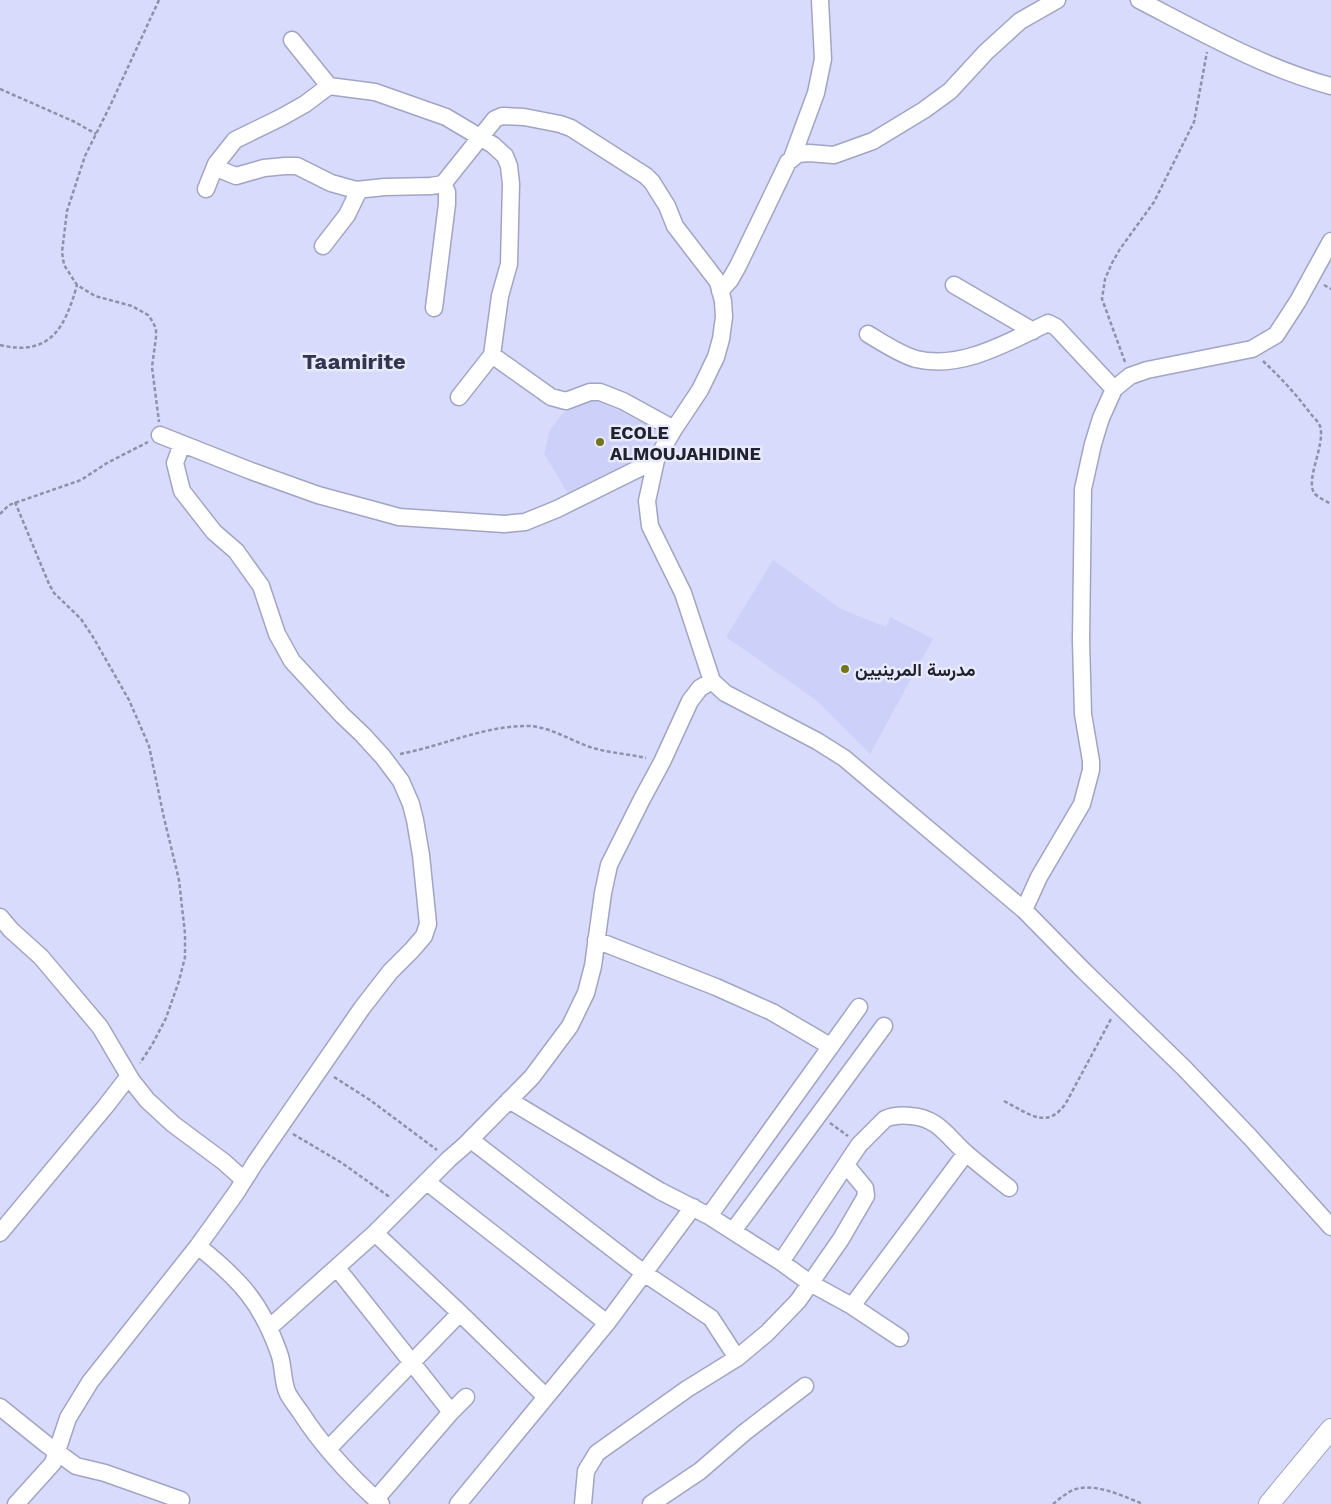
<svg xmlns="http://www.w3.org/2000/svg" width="1331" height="1504" viewBox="0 0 1331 1504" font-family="'Work Sans',Vazirmatn,sans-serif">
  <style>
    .built { fill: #cdd0f8 }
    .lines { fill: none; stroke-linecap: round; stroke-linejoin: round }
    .minor-casing { stroke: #a2a4c3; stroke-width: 19 }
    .major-casing { stroke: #a2a4c3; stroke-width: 22 }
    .path { stroke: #8f90a9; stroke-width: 2.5; stroke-dasharray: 4 2.5; stroke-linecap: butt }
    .minor { stroke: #fff; stroke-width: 16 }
    .major { stroke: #fff; stroke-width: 20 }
    .poi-dot { fill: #72751b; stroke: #e8eafe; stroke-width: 2 }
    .labels { text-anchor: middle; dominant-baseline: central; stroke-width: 5; stroke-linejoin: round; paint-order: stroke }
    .poi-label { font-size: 18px; font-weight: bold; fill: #21222e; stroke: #e8eafe; text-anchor: start }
    .district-label { font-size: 22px; font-weight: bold; fill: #34354f; stroke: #e8eafe }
  </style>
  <rect width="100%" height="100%" fill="#d9dbfc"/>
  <!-- built -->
  <path class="built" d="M595 399 659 430 640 464 569 495 544 454 550 430 563 413Z
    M773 560 841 609 886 627 890 617 933 639 870 754 816 700 726 637Z"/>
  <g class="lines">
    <defs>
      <path id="minor" d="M1139 0C1201 32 1264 68 1331 86
        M292 40 329 86 375 92 446 117 493 145 505 156 509 166 511 184 509 264 500 296 492 355 459 397
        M792 158 816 93 823 59 820 0
        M216 164 221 170 236 176 264 168 285 166H297L331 183 356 190 385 187 431 186 443 184 495 119 502 116 524 117 560 124 571 128 646 176 652 182 667 206 675 226 718 282 723 301 724 317 721 339 716 357 700 390 674 429 656 460 647 501 650 526 683 593 712 681 725 693 817 741 844 758 1024 910 1084 971 1184 1068 1250 1137 1331 1227
        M206 189 216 164 235 140 282 117 305 104 329 86
        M323 246 347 215 359 190
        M954 285 1033 331
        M720 291 730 280 738 266 788 162 798 154 809 153 834 155 873 141 924 110 950 91 986 52 1020 21 1057 0
        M434 308 447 204V192L443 184
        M868 334C883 343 899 354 916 359 962 370 1008 342 1048 323L1056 327 1114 389
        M492 355 551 397 566 401 590 392H600L623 401 674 429
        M160 435 251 471 318 495 370 509 399 517 504 524 525 522 557 509 656 460
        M1024 910 1039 877 1082 804 1091 770V761L1083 714 1081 640 1083 489 1093 444 1101 418 1114 389 1130 376 1147 370 1252 349 1276 335 1298 301 1331 241
        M0 917 11 930 41 957 100 1027 132 1081 147 1100 173 1124 224 1162 244 1180
        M596 940 716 987 772 1012 830 1046
        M509 1100 660 1191 709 1216 781 1262 810 1283 852 1306 900 1338
        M471 1140 644 1273 711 1318 737 1358
        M427 1182 607 1323
        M709 1216 859 1007
        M733 1231 884 1026
        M0 1233 105 1107 129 1076
        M375 1233 460 1313 546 1397
        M198 1246C240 1280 261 1302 279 1353 284 1366 282 1382 288 1394 292 1401 297 1407 301 1413 323 1447 351 1477 381 1504
        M781 1262 859 1145 885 1119C894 1115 902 1115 911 1116 939 1118 948 1138 967 1154 981 1166 995 1177 1009 1188
        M337 1268 451 1412
        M852 1306 966 1153
        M269 1328 375 1233 449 1159 464 1146 532 1077 570 1026 586 993 593 966 603 893 609 865 642 799 662 762 690 701 700 688 712 681
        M0 1407 46 1444 76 1466 105 1473 181 1500
        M328 1449 460 1313
        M376 1499 451 1412 466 1397
        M16 1504 53 1463 68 1418 90 1382 198 1246 236 1193 255 1163 362 1008 390 972 412 950 424 936 428 924 421 855 415 820 411 804 401 781 383 757 363 735 342 715 292 661 277 634 261 586 236 551 214 532 182 491 175 463 182 444
        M458 1504 607 1323 693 1207
        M583 1504 586 1471 597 1453 687 1389 737 1358 767 1333 798 1301 841 1239 866 1196 865 1188 846 1165
        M651 1504 700 1471 745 1432 805 1386"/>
      <path id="major" d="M1269 1504 1331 1429"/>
    </defs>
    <!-- minor casing -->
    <use href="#minor" class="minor-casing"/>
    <!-- major casing -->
    <use href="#major" class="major-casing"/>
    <!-- path -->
    <path class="path" d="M159 0 110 106 85 156 67 211 62 252 64 265 77 285 95 296 132 306 148 315 153 322 156 329V337L152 367 159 422
      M0 89 75 122 96 134
      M1324 285 1331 289
      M0 345C50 357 65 328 77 285
      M1263 361C1280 377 1296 394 1310 413 1313 417 1318 421 1320 426 1326 445 1304 481 1315 494 1319 498 1326 501 1331 504
      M1125 362 1102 299 1105 279 1112 263 1120 249 1154 202 1194 122 1207 52
      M15 502 49 584 54 593 81 619 93 637 129 700 149 746 164 818 179 880 185 934V957L179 981 166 1018 152 1045 140 1063
      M0 514 9 505 81 480 107 463 148 442
      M400 754C442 746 481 727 524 726 549 725 570 741 593 748 610 753 629 754 646 758
      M334 1077 370 1100 437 1150
      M1004 1101C1028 1113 1047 1131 1066 1103L1111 1019
      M830 1123 848 1136
      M293 1134 342 1163 391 1198
      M1053 1504C1061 1498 1070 1489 1081 1488 1101 1485 1125 1497 1143 1504"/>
    <!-- minor -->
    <use href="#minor" class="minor"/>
    <!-- major -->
    <use href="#major" class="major"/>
  </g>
  <!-- markers -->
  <g class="poi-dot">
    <circle cx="600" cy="442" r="5"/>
    <circle cx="845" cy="669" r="5"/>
  </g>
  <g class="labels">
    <!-- poi labels -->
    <g class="poi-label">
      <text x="610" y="432">ECOLE<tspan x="610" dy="21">ALMOUJAHIDINE</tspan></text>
      <text x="855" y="669">مدرسة المرينيين</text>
    </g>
    <!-- district labels -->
    <g class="district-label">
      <text x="354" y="361">Taamirite</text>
    </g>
  </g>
</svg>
